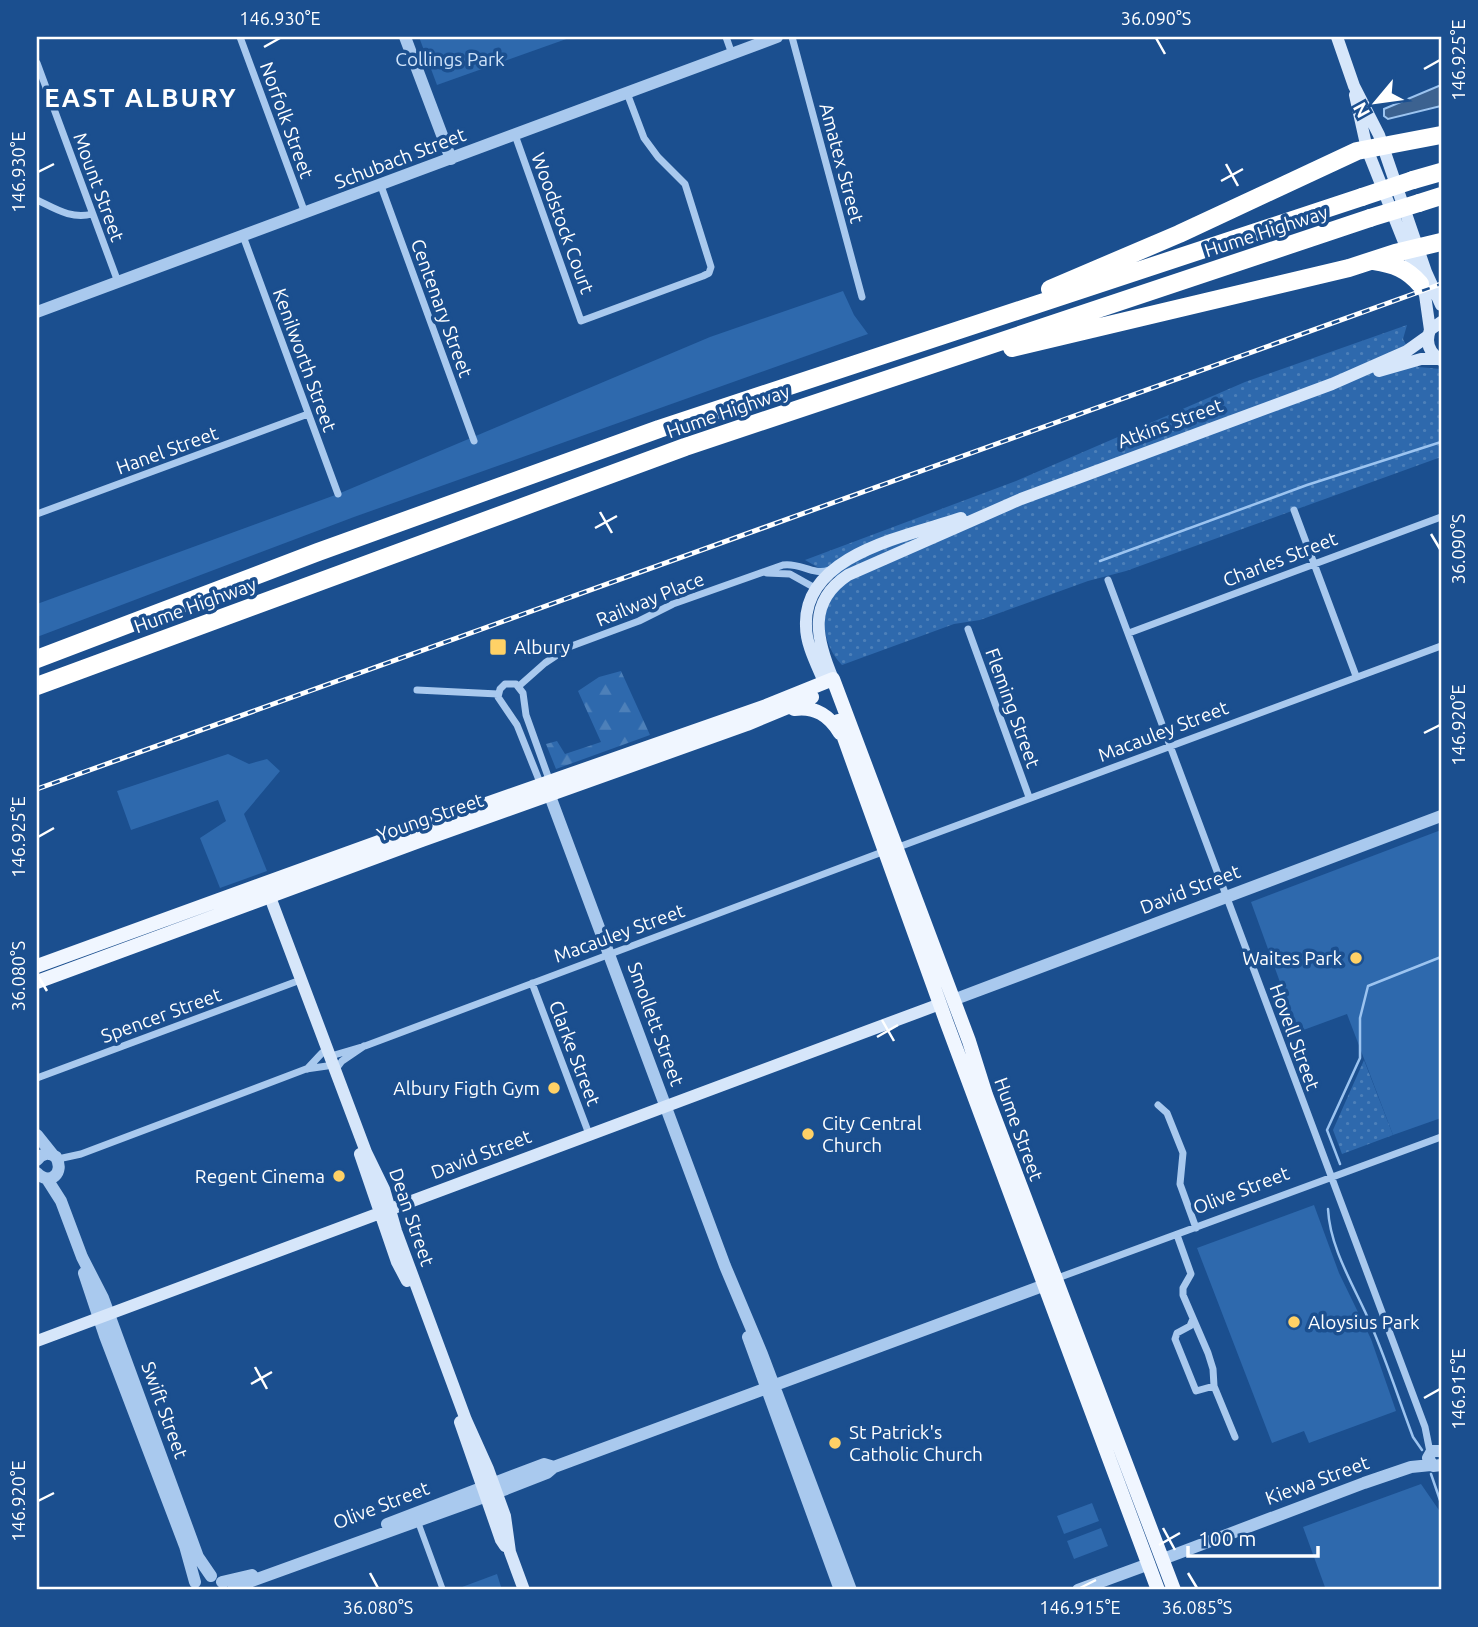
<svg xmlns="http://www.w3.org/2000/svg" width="1478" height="1627" viewBox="0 0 1478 1627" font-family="Ubuntu,sans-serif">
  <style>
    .grass { fill: url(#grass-dots) }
    .forest { fill: url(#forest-firs) }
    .park { fill: #2e69ad }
    .water { fill: #3c6290; stroke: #9cc4f0; stroke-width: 2 }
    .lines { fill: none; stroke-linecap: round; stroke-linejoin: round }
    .stream { stroke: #9cc4f0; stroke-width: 2.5 }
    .pedestrian { stroke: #a9c9ee; stroke-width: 6 }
    .minor { stroke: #a9c9ee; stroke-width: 7 }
    .tertiary { stroke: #a9c9ee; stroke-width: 12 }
    .secondary { stroke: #d6e6fa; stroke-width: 12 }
    .primary { stroke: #f0f6ff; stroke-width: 14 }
    .motorway { stroke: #fff; stroke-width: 18 }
    .rail-casing { stroke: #fff; stroke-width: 5 }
    .rail { stroke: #1b4f8f; stroke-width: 2.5; stroke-dasharray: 8; stroke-linecap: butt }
    .motorway-bridge { stroke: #fff; stroke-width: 18 }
    .ticks { fill: none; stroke: #fff; stroke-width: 2.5 }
    .poi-dot { fill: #ffd166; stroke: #1b4f8f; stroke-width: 2.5 }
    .labels { text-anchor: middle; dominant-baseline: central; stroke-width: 7; stroke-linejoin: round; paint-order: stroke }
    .park-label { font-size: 19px; fill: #cfe3fa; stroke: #1b4f8f }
    .street-label { font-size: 19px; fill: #fff; stroke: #1b4f8f }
    .poi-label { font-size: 19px; fill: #fff; stroke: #1b4f8f; text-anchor: start }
    .district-label { font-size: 26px; font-weight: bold; letter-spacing: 2px; fill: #fff; stroke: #1b4f8f }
    .neatline { fill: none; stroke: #fff; stroke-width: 2.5 }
    .ticks-label { font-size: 18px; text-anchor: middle; fill: #fff }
  </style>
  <defs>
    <pattern id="grass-dots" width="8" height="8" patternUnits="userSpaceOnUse" patternTransform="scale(1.75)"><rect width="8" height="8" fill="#2e69ad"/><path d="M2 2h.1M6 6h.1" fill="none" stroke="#4d80b9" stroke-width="1.8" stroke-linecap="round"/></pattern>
    <pattern id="forest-firs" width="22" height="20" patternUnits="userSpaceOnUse" patternTransform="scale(1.75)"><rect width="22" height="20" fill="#2e69ad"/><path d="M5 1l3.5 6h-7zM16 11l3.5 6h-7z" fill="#4d80b9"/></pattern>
  </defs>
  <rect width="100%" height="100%" fill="#1b4f8f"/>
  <!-- grass -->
  <path class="grass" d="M1407 325 1403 339 1418 367 1441 369V457L1126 571 1088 581 980 620 954 624 842 665C826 649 819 623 830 601 833 595 840 589 845 583L805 560 1016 481 1245 382Z
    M1364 1060 1393 1135 1342 1154 1333 1130Z"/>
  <!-- forest -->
  <path class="forest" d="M621 671 650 735 556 769 546 744 557 741 565 754 601 742 578 691 599 677Z"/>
  <!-- park -->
  <path class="park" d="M419 37H572L437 85Z
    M843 291 854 315 868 334 354 517 37 637V604L338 494 710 337Z
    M228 754 249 764 267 759 280 771 244 814 267 871 220 888 200 838 226 821 218 800 131 830 117 791Z
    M1441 830V1118L1393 1135 1347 1014 1298 1032 1251 902Z
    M1314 1205 1339 1273 1371 1339 1396 1411 1309 1443 1304 1431 1272 1443 1197 1248Z
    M1421 1484 1441 1513V1590H1326L1303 1527Z
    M1092 1503 1099 1521 1064 1534 1057 1516Z
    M1101 1528 1108 1546 1074 1559 1067 1541Z
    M497 1574 502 1590H454Z"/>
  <!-- water -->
  <path class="water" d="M1441 85V106L1388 119 1384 116V109Z"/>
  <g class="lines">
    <!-- stream -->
    <path class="stream" d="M1100 561 1307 485 1441 442
      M1340 1164 1327 1130 1360 1058V1018L1368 986 1441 957
      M1328 1209C1330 1250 1356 1289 1371 1325 1387 1362 1399 1400 1413 1437L1422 1450
      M1431 1474 1441 1503"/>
    <!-- pedestrian -->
    <path class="pedestrian" d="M418 1522 443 1590"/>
    <!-- minor -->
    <path class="minor" d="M240 37 305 213
      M726 37 732 54
      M792 37 862 297
      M37 63 118 282
      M515 135 581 321 703 276 709 273 711 267 685 184 658 157 644 138 627 93
      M381 186 474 441
      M37 200C54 208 72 220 92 214
      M243 236 338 494
      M1294 510 1356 676
      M37 514 308 414
      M767 573 790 574 815 588
      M1108 580 1425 1427 1430 1452
      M968 629 1029 797
      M1129 633 1441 517
      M519 686 545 663 569 647 639 621 673 604 783 565C800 562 813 576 829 570
      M417 690 498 694
      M541 785 517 725 498 697 500 689 505 684H516L523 693 526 715 550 782
      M896 848 1441 646
      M532 983 589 1134
      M331 1056 365 1046 885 851
      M307 1069 322 1053
      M336 1069 342 1061 364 1046
      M37 1078 295 982
      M1158 1105 1167 1113 1183 1153 1180 1184 1196 1228
      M58 1159 81 1154 306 1069 327 1066
      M1177 1235 1191 1274 1183 1288V1295L1208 1353 1213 1369 1214 1386 1235 1437
      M1055 1279 1441 1137
      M1193 1319 1190 1326 1177 1333 1175 1339 1196 1391 1214 1386"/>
    <!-- tertiary -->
    <path class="tertiary" d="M405 37 451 159
      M37 312 777 37
      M550 796 725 1266 762 1354 851 1590
      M953 1000 1441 816
      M37 1135 53 1155
      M37 1160C42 1153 49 1152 56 1157 65 1173 50 1186 37 1173
      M47 1179 61 1201 82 1257 103 1298 198 1557 211 1576
      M84 1273 105 1336 185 1546 195 1582
      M748 1337 840 1590
      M1441 1451H1432L1428 1458 1433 1466 1441 1465
      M387 1524 544 1464 554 1467
      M1163 1559 1364 1483 1411 1467 1431 1465
      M222 1582 252 1575
      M233 1590 246 1583 506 1489 547 1473 554 1467 1045 1285
      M1078 1590 1149 1564"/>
    <!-- secondary -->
    <path class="secondary" d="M1337 37 1354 86 1379 135 1426 272 1441 305
      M1355 95 1367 149 1425 295 1430 330
      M1441 360C1429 353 1425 343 1430 330L1441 322
      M1379 371 1421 359H1440
      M833 679C816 639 807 602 848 575L1021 499 1332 384 1407 351 1428 336
      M824 682C817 665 806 645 806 626 803 554 908 536 961 518
      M270 897 366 1152 384 1189 396 1231 466 1420 488 1469 505 1516 510 1552 524 1590
      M360 1154 397 1262 407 1281
      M37 1341 940 1004
      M460 1422 501 1540 505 1546"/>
    <!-- primary -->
    <path class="primary" d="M794 709C815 706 829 715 840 733
      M838 721 946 1021 1158 1590
      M37 966 398 835 766 706 833 679 969 1041 986 1095 1174 1590
      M37 982 422 840 747 724 812 697"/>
    <!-- motorway -->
    <path class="motorway" d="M1413 180 1441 172
      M1419 203 1441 196
      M1374 261C1394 264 1407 269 1420 284
      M1050 289 1179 234 1357 151 1441 135
      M1012 348 1349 268 1395 253 1441 242
      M37 659 318 552 659 429 1362 197
      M37 686 685 447 1370 218"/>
    <defs>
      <path id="rail" d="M37 789 1441 284"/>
    </defs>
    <!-- rail casing -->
    <use href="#rail" class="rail-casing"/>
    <!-- rail -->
    <use href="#rail" class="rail"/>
    <!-- motorway-bridge -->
    <path class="motorway-bridge" d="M1362 197 1413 180
      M1370 218 1419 203"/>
  </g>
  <!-- ticks -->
  <path class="ticks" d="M1156 38 1165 54M264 47 280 38M1424 69 1440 60M1226 164 1238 186M38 172 54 164M1221 181 1243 169M600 512 612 533M595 528 617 516M1431 534 1440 549M1424 733 1440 725M38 837 54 828M38 976 47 991M882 1020 894 1041M877 1037 898 1025M255 1367 267 1389M251 1384 272 1372M1424 1398 1440 1389M38 1501 54 1493M1163 1528 1175 1550M1159 1545 1180 1533M370 1573 378 1588M1188 1573 1197 1588M1080 1588 1096 1580"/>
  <!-- markers -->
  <g class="poi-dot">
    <rect x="489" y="638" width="18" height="18" rx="3.5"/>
    <circle cx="1356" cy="958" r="7"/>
    <circle cx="554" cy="1088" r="7"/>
    <circle cx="808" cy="1134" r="7"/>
    <circle cx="339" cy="1176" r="7"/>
    <circle cx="1294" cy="1322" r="7"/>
    <circle cx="835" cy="1443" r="7"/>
  </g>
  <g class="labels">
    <!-- park labels -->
    <g class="park-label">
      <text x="450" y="59">Collings Park</text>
    </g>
    <!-- street labels -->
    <g class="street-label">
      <text transform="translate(287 120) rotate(70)">Norfolk Street</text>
      <text transform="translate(400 158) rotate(-21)">Schubach Street</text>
      <text transform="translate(842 163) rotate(75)">Amatex Street</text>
      <text transform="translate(99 187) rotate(70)">Mount Street</text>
      <text transform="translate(563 223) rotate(70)">Woodstock Court</text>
      <text transform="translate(1266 231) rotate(-18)">Hume Highway</text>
      <text transform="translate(442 308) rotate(70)">Centenary Street</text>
      <text transform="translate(305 360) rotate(70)">Kenilworth Street</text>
      <text transform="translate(728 411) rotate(-19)">Hume Highway</text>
      <text transform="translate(1170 423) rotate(-20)">Atkins Street</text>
      <text transform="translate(167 450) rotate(-20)">Hanel Street</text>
      <text transform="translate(1280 559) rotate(-21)">Charles Street</text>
      <text transform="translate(650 599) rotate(-22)">Railway Place</text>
      <text transform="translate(195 605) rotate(-20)">Hume Highway</text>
      <text transform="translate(1013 708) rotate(70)">Fleming Street</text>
      <text transform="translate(1163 731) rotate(-21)">Macauley Street</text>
      <text transform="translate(430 817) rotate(-19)">Young Street</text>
      <text transform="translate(1190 889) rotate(-21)">David Street</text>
      <text transform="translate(619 933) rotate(-20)">Macauley Street</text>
      <text transform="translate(161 1015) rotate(-20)">Spencer Street</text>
      <text transform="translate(656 1024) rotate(70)">Smollett Street</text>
      <text transform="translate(1295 1037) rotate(70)">Hovell Street</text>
      <text transform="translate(575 1053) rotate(69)">Clarke Street</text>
      <text transform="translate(1019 1129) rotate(70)">Hume Street</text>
      <text transform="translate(481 1154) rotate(-21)">David Street</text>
      <text transform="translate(1241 1190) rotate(-21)">Olive Street</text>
      <text transform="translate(412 1217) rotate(71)">Dean Street</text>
      <text transform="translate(165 1410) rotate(70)">Swift Street</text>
      <text transform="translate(1317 1480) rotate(-20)">Kiewa Street</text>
      <text transform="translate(381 1505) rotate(-21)">Olive Street</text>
    </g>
    <!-- poi labels -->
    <g class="poi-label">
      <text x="514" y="647">Albury</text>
      <text x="1342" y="958" text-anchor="end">Waites Park</text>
      <text x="540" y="1088" text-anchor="end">Albury Figth Gym</text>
      <text x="822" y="1123">City Central<tspan x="822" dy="22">Church</tspan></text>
      <text x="325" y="1176" text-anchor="end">Regent Cinema</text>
      <text x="1308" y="1322">Aloysius Park</text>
      <text x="849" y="1432">St Patrick's<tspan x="849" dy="22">Catholic Church</tspan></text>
    </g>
    <!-- district labels -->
    <g class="district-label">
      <text x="141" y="97">EAST ALBURY</text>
    </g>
  </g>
  <!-- border -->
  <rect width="1478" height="1627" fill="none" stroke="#1b4f8f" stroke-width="77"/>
  <!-- north arrow -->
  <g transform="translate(1376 102) rotate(241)" stroke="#1b4f8f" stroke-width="5" paint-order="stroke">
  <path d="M0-5L12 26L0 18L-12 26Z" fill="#ffffff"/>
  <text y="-10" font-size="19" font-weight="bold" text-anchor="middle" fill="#ffffff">N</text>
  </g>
  <!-- scale -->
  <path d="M1188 1546v10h130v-10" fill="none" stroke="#ffffff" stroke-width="3.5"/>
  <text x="1198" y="1546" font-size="21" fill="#ffffff" stroke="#1b4f8f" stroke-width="5" paint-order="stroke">100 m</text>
  <rect x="38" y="38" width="1402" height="1550" class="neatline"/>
  <g class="ticks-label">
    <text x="280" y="25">146.930°E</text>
    <text x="1156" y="25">36.090°S</text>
    <text transform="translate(1459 60) rotate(-90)" y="6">146.925°E</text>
    <text transform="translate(19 172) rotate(-90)" y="6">146.930°E</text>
    <text transform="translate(1459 549) rotate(-90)" y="6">36.090°S</text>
    <text transform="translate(1459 725) rotate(-90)" y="6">146.920°E</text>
    <text transform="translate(19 837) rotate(-90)" y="6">146.925°E</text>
    <text transform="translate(19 976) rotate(-90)" y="6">36.080°S</text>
    <text transform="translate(1459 1389) rotate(-90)" y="6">146.915°E</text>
    <text transform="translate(19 1501) rotate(-90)" y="6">146.920°E</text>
    <text x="378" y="1614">36.080°S</text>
    <text x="1080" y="1614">146.915°E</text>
    <text x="1197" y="1614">36.085°S</text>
  </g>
</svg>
